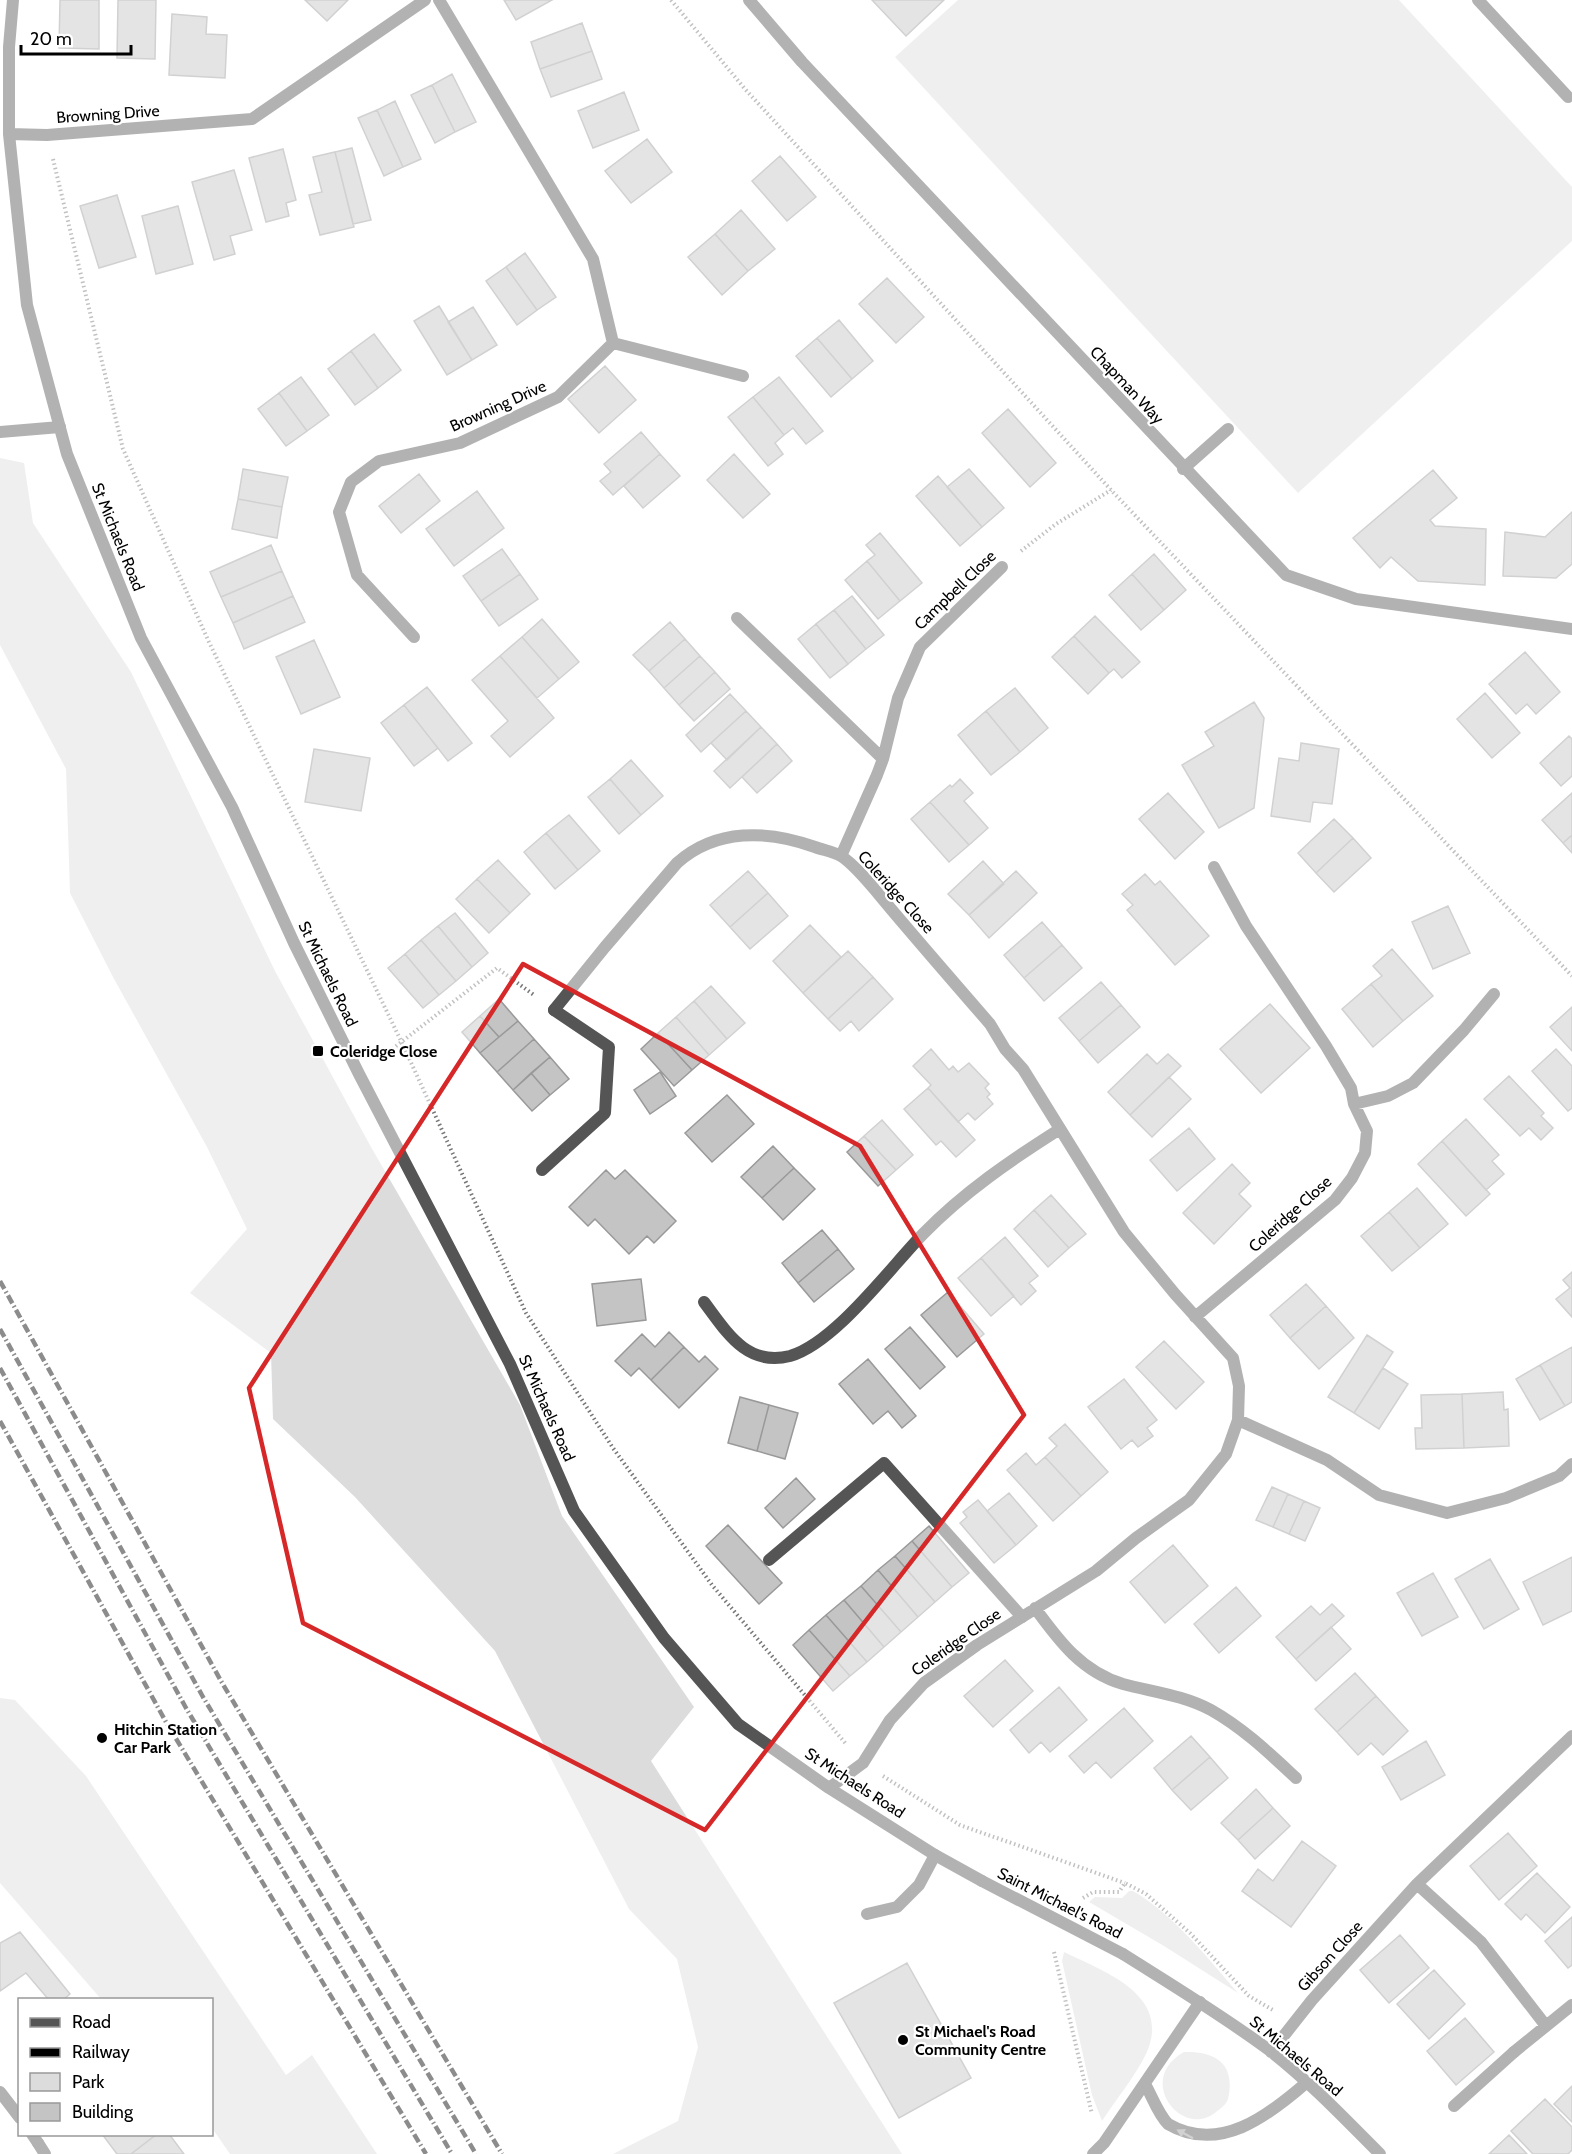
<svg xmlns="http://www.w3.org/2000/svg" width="1572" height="2154" viewBox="0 0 1572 2154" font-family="Cabin,sans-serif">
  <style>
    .green { fill: #dcdcdc }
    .building { fill: #c4c4c4; stroke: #999; stroke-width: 1.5 }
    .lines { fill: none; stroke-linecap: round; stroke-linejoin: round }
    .path { stroke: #777; stroke-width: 4; stroke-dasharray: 1.5 3; stroke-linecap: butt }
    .lane { stroke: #555; stroke-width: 12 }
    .street { stroke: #555; stroke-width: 12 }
    .rail { stroke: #000; stroke-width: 4.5; stroke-dasharray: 9 3 1.5 3; stroke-linecap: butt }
    .street-bridge { stroke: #555; stroke-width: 12 }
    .oneway { fill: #999 }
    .marked { fill: none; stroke: #d62828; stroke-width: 4.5; stroke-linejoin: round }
    .poi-dot { fill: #000; stroke: #fff; stroke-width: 2 }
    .labels { text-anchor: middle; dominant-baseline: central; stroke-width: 4.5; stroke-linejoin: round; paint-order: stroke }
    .street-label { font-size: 16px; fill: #000; stroke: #fff }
    .poi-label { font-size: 16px; font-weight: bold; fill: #000; stroke: #fff; text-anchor: start }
  </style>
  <rect width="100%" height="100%" fill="#fff"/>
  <!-- green -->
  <path class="green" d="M958 0H1399L1572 187V241L1298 493 895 57Z
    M0 458 24 463 33 523 131 672 275 971 371 1147 520 1405 562 1516 694 1707 651 1761 902 2154H613L678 2121 698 2047 677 1959 629 1909 495 1651 355 1497 273 1419 271 1353 190 1293 247 1229 207 1147 113 977 70 893 66 769 0 645Z
    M0 1698 15 1700 86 1776 286 2075 312 2055 377 2154H230L212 2128V2000L101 1999 0 1883Z
    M1129 1891H1133C1175 1916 1206 1956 1238 1993L1164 1946 1089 1902 1095 1897 1122 1898Z
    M1064 1952C1105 1972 1173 1995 1146 2054 1136 2075 1115 2101 1102 2121L1092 2095 1062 1961Z
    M1184 2052C1216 2051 1236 2064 1228 2099 1226 2105 1221 2108 1216 2112 1183 2140 1134 2080 1184 2052Z"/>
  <!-- building -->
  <path class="building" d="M60 0H99V49L59 48Z
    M118 0H156L155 59 117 58Z
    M305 0H348L327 21Z
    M504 0H552L516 20Z
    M872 0H944L906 36Z
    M172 14 207 17 206 34 227 35 225 78 169 75Z
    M582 23 592 51 540 69 531 42Z
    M592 51 602 79 551 97 540 69Z
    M452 74 476 122 455 132 432 85Z
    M432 85 455 132 435 143 411 95Z
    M624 92 639 130 593 148 578 111Z
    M395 101 421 159 403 167 377 110Z
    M377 110 403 167 384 176 358 118Z
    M647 139 672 172 631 203 605 171Z
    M352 148 371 220 353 224 335 152Z
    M283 149 296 200 286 203 289 216 266 222 249 158Z
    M335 152 354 227 320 235 309 195 322 192 313 157Z
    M780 156 816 197 787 221 752 181Z
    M234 170 252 230 230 236 235 254 214 260 192 182Z
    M117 195 136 257 99 268 80 206Z
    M178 206 193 264 156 274 142 216Z
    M741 210 775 249 748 271 715 234Z
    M715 234 748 271 722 295 688 257Z
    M525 253 556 297 537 310 506 267Z
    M506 267 537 310 517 325 486 281Z
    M887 278 924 317 896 343 859 304Z
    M439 306 472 360 447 375 414 321Z
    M473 307 497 345 472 360 448 322Z
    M839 320 873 361 852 379 817 338Z
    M374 334 401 370 378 388 351 351Z
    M817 338 852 379 831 397 796 356Z
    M351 351 378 388 355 405 328 369Z
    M605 366 636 400 599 433 568 399Z
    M301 377 329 415 307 431 279 393Z
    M779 377 823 431 806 444 793 428 784 435 753 397Z
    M279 393 307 431 286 446 258 409Z
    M753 397 784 435 775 443 783 454 768 466 728 417Z
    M1008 409 1056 463 1030 487 982 433Z
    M641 432 660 454 613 495 600 481 611 472 604 464Z
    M660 454 680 476 643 508 624 486Z
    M734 454 770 494 743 518 707 480Z
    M243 469 288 477 282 507 238 499Z
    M969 469 1004 508 982 527 947 487Z
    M1433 470 1457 498 1430 520 1435 526 1486 529 1485 585 1418 581 1391 557 1380 568 1353 538Z
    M419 474 440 501 401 533 379 506Z
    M938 476 982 527 960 546 916 496Z
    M477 491 504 528 454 566 426 529Z
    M238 499 282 507 277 538 232 529Z
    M1572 512V564L1556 578 1503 576 1505 532 1545 537Z
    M880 533 922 583 900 601 867 561 875 555 866 545Z
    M271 545 282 571 221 597 210 572Z
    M502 549 520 574 481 601 463 576Z
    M1154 554 1186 590 1164 610 1132 574Z
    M867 561 900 601 878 619 845 580Z
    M282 571 293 596 233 623 221 597Z
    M520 574 538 599 499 626 481 601Z
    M1132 574 1164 610 1141 630 1109 595Z
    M293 596 305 622 244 649 233 623Z
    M852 596 884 635 866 649 834 610Z
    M834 610 866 649 848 664 816 624Z
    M1095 616 1140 662 1122 678 1114 669 1109 673 1074 636Z
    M542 619 579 662 559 679 522 637Z
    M670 622 685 639 649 671 633 655Z
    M816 624 848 664 830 678 798 639Z
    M1074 636 1109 673 1088 694 1052 657Z
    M522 637 559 679 537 698 500 656Z
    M685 639 700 656 664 688 649 671Z
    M314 640 340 697 301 714 276 657Z
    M1525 652 1560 692 1536 714 1527 704 1516 714 1489 684Z
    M500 656 554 718 510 757 491 736 508 721 472 680Z
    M700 656 715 672 679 705 664 688Z
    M715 672 730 689 694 721 679 705Z
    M427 687 472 743 448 761 404 705Z
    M1015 688 1048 728 1020 752 986 711Z
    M1485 693 1520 733 1492 758 1457 719Z
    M730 694 746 711 701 752 686 735Z
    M1254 702 1264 718 1254 808 1219 828 1182 765 1214 746 1205 732Z
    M404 705 438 748 414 766 381 723Z
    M746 711 761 727 727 760 711 743Z
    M986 711 1020 752 991 775 958 735Z
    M761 727 777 744 730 788 714 771Z
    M1569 736 1572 739V776L1561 786 1540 763Z
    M1301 743 1339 749 1332 804 1313 802 1310 822 1271 816 1279 758 1299 761Z
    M777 744 792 761 757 793 742 777Z
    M314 749 370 758 361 811 305 802Z
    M631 760 663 796 641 815 610 779Z
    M610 779 641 815 619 834 588 797Z
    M960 779 973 793 964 801 988 828 969 845 930 802 950 785 952 787Z
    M1168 793 1204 832 1175 859 1139 819Z
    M1572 793V835L1563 843 1542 820Z
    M930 802 969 845 949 862 911 819Z
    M569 815 600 851 578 870 546 833Z
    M1334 819 1353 838 1316 873 1298 853Z
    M546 833 578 870 555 889 524 852Z
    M1572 835V853L1563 843Z
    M1353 838 1371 858 1334 892 1316 873Z
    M498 860 530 894 510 913 477 879Z
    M983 861 1004 884 969 915 948 894Z
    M748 871 768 893 730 927 710 905Z
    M1016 871 1037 893 989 938 969 915Z
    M1145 874 1155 885 1160 881 1209 936 1175 965 1127 910 1133 905 1122 894Z
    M477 879 510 913 489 933 456 899Z
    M768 893 788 916 750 949 730 927Z
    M1448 906 1470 953 1433 969 1412 922Z
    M455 913 488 953 472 967 438 926Z
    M1042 922 1062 945 1024 978 1004 955Z
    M810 925 841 957 803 993 773 961Z
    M438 926 472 967 456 981 421 940Z
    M421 940 456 981 439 995 405 954Z
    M1062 945 1082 968 1044 1001 1024 978Z
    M1392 949 1433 996 1403 1021 1371 984 1382 976 1373 966Z
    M848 951 873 977 828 1019 803 993Z
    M405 954 439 995 423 1008 388 968Z
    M873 977 893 999 859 1031 851 1021 840 1031 828 1019Z
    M1101 982 1121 1005 1079 1041 1059 1018Z
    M1371 984 1403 1021 1373 1047 1342 1009Z
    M711 986 745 1023 727 1039 694 1001Z
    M499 999 518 1021 499 1037 480 1016Z
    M694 1001 727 1039 709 1055 676 1017Z
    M1270 1004 1310 1048 1261 1093 1220 1049Z
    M1121 1005 1140 1027 1098 1063 1079 1041Z
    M1572 1007V1051L1550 1027Z
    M480 1016 499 1037 480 1053 462 1032Z
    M676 1017 709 1055 692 1070 658 1033Z
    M518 1021 534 1039 497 1072 480 1053Z
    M658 1033 692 1070 674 1086 641 1049Z
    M534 1039 550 1057 513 1090 497 1072Z
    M931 1049 949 1070 953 1066 958 1072 969 1063 989 1084 985 1088 990 1094 987 1097 993 1104 975 1120 968 1113 958 1122 928 1088 931 1085 913 1066Z
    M1556 1049 1572 1066V1108L1568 1111 1532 1071Z
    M1147 1054 1157 1064 1168 1054 1181 1066 1130 1115 1108 1092Z
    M550 1057 569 1079 550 1095 531 1073Z
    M660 1072 676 1096 650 1114 634 1090Z
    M531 1073 550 1095 532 1111 513 1090Z
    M1509 1076 1544 1113 1541 1116 1553 1128 1541 1140 1529 1128 1520 1136 1484 1099Z
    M1169 1077 1191 1099 1152 1137 1130 1115Z
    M928 1088 975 1140 956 1157 941 1141 936 1145 904 1109Z
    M727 1095 754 1124 712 1162 685 1133Z
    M1466 1119 1499 1155 1492 1161 1504 1174 1486 1190 1442 1141Z
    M882 1120 913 1155 896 1170 864 1136Z
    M1189 1128 1215 1159 1177 1191 1150 1160Z
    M864 1136 896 1170 878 1186 847 1152Z
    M1442 1141 1490 1194 1466 1216 1418 1164Z
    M773 1146 794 1168 762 1198 741 1177Z
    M1232 1164 1250 1183 1239 1194 1251 1206 1214 1244 1183 1213Z
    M794 1168 815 1189 783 1220 762 1198Z
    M606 1170 615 1179 625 1170 676 1221 654 1243 647 1236 629 1254 595 1219 588 1226 569 1207Z
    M1417 1188 1448 1224 1420 1248 1389 1212Z
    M1051 1195 1086 1234 1069 1248 1034 1210Z
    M1034 1210 1069 1248 1048 1267 1014 1229Z
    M1389 1212 1420 1248 1392 1271 1361 1236Z
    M822 1230 838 1249 798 1283 782 1263Z
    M1005 1237 1038 1276 1029 1283 1036 1291 1021 1305 981 1258Z
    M838 1249 854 1269 814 1302 798 1283Z
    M981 1258 1014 1296 991 1316 958 1278Z
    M1572 1272V1317L1556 1299 1570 1288 1563 1280Z
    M641 1279 646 1320 597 1326 592 1284Z
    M1306 1284 1326 1306 1290 1338 1270 1315Z
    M948 1292 984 1334 957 1357 921 1315Z
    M1326 1306 1354 1338 1319 1369 1290 1338Z
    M910 1327 945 1367 920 1389 885 1349Z
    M669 1332 684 1347 651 1380 639 1368 631 1376 615 1361 642 1334 655 1347Z
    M1367 1335 1393 1352 1354 1413 1328 1397Z
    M1164 1341 1204 1382 1176 1409 1136 1367Z
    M684 1347 699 1362 705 1356 718 1369 679 1408 651 1380Z
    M1572 1347V1402L1565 1406 1540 1365Z
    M868 1359 916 1416 902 1428 888 1411 873 1424 839 1384Z
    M1540 1365 1565 1406 1540 1420 1516 1379Z
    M1383 1368 1408 1384 1379 1429 1354 1413Z
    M1124 1379 1157 1420 1147 1428 1153 1436 1138 1447 1132 1440 1121 1449 1088 1407Z
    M1503 1392 1504 1410 1508 1409 1509 1446 1464 1448 1462 1394Z
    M1462 1394 1464 1448 1416 1449 1415 1428H1422L1421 1395Z
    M740 1397 769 1405 757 1451 728 1443Z
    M769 1405 798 1413 785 1459 757 1451Z
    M1065 1424 1108 1472 1081 1496 1045 1457 1057 1446 1049 1438Z
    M1026 1453 1036 1465 1045 1457 1081 1496 1053 1521 1007 1470Z
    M796 1478 815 1499 783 1528 765 1508Z
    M1272 1487 1288 1494 1273 1527 1256 1520Z
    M1009 1493 1037 1526 1016 1545 987 1511Z
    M1288 1494 1304 1501 1289 1534 1273 1527Z
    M978 1500 1016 1545 994 1563 960 1523 967 1517 963 1512Z
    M1304 1501 1320 1508 1305 1541 1289 1534Z
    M728 1525 782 1583 759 1604 706 1546Z
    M929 1526 969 1573 952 1587 912 1541Z
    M912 1541 952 1587 935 1602 895 1556Z
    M1173 1545 1208 1586 1165 1623 1130 1582Z
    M895 1556 935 1602 918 1617 878 1570Z
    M1572 1557V1611L1543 1625 1523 1582Z
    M1490 1559 1519 1609 1484 1629 1455 1579Z
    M878 1570 918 1617 901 1632 861 1586Z
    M1433 1573 1458 1617 1422 1636 1397 1593Z
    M861 1586 901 1632 884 1647 844 1600Z
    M1236 1587 1261 1616 1219 1653 1194 1624Z
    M844 1600 884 1647 867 1662 826 1615Z
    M1332 1604 1344 1616 1296 1659 1276 1637 1311 1606 1320 1615Z
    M826 1615 867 1662 850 1676 809 1630Z
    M1331 1627 1351 1649 1316 1681 1296 1659Z
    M809 1630 850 1676 833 1691 793 1645Z
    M1005 1660 1033 1691 993 1727 964 1696Z
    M1355 1673 1376 1696 1337 1732 1315 1709Z
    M1059 1687 1087 1720 1050 1752 1041 1742 1029 1753 1010 1730Z
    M1376 1696 1408 1731 1383 1755 1371 1743 1358 1755 1337 1732Z
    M1124 1708 1153 1741 1111 1778 1096 1762 1084 1773 1069 1756Z
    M1191 1736 1210 1757 1172 1790 1154 1768Z
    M1426 1741 1445 1775 1401 1800 1382 1767Z
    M1210 1757 1228 1778 1191 1810 1172 1790Z
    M1256 1789 1273 1808 1238 1840 1221 1823Z
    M1273 1808 1290 1826 1255 1859 1238 1840Z
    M1508 1833 1537 1866 1499 1900 1470 1866Z
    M1302 1841 1336 1866 1291 1927 1242 1891 1258 1869 1273 1881Z
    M1537 1873 1570 1907 1545 1933 1526 1914 1521 1920 1505 1904Z
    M1572 1917V1965L1568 1968 1545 1941Z
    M20 1932 70 1994 63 2000H49L26 1973 0 1991V1943Z
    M1400 1935 1429 1968 1389 2003 1360 1970Z
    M907 1963 971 2078 899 2118 834 2003Z
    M1434 1970 1465 2004 1429 2039 1397 2004Z
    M1465 2018 1494 2052 1456 2085 1427 2051Z
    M1572 2086V2122L1554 2104Z
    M1545 2099 1572 2127V2150L1568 2154H1533L1511 2131Z
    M102 2134H157L131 2154H117Z
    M157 2134H169L184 2154H131Z
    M1509 2135 1527 2154H1489Z"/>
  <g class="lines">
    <!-- path -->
    <path class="path" d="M671 0 745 89 1111 490 1572 976
      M53 159 123 449 208 640 402 1043 526 1313 613 1448 712 1585 846 1744
      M1021 551 1056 524 1111 490
      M378 1060 497 968 534 995
      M883 1776 960 1825 1125 1883
      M1083 1898 1093 1892H1119L1125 1883 1146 1894 1190 1933 1249 1996 1273 2010
      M1054 1952 1092 2114"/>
    <!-- lane -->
    <path class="lane" d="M1478 0 1568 97
      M0 432 60 427
      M1183 469 1228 429
      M542 1170 605 1113 609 1047 554 1010
      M769 1560 884 1463 1022 1617
      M867 1914 897 1907 919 1885 935 1855
      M1145 2084C1152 2096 1158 2114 1168 2124 1219 2154 1268 2116 1306 2083
      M0 2092 20 2118
      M1454 2106 1514 2052
      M32 2134 38 2143
      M1093 2154 1104 2143 1200 2002"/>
    <!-- street -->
    <path class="street" d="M13 0 9 47V134L27 305 67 454 141 638 232 807 294 943 359 1074 510 1364 574 1511 664 1638 738 1724 829 1788 935 1855 982 1881
      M749 0 802 62 1286 575 1356 599 1572 629
      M9 134 47 135 252 119 425 0
      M613 343 743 376
      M737 618 883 759
      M414 637 357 575 339 512 351 482 379 461 460 443 558 397 613 343 593 259 439 0
      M841 856 877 775 883 759 898 698 920 647 1002 567
      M554 1010 605 947 677 863C716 828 768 830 815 847 823 850 834 852 841 856 857 866 878 894 891 909 924 948 957 986 990 1024L1005 1049 1023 1069 1124 1232 1175 1294 1233 1358 1239 1386 1238 1420 1226 1454 1189 1500 1136 1538 1096 1571 977 1645 924 1683 890 1720 863 1763 829 1788
      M1354 1104 1388 1096 1413 1083 1464 1030 1494 994
      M704 1302C726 1331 746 1367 790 1356 835 1343 890 1268 923 1234 964 1192 1011 1160 1060 1129
      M1195 1317 1335 1200 1352 1178 1365 1153 1367 1131 1354 1104 1351 1088 1326 1046 1246 926 1214 867
      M1238 1420 1327 1460 1379 1495 1447 1513 1506 1498 1559 1476 1572 1464
      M1035 1608C1059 1641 1082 1672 1123 1684 1153 1692 1183 1695 1211 1710 1243 1728 1269 1753 1296 1778
      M1417 1884 1481 1942 1546 2026
      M1123 1954C1172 1985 1222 2015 1269 2050 1309 2081 1345 2119 1380 2154
      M1271 2052 1312 2000 1417 1884 1572 1736
      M1514 2052 1572 2005
      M38 2143 45 2154"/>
    <!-- rail -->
    <path class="rail" d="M0 1281 221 1681 502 2154
      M0 1329 203 1697 476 2154
      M0 1368 186 1708 452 2154
      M0 1421 166 1722 426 2154"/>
    <!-- street-bridge -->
    <path class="street-bridge" d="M982 1881 1123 1954"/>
  </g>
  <!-- one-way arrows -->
  <defs><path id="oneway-solid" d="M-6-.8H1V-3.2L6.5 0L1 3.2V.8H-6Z" transform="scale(1.5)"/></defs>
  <use class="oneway" href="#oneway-solid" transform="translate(1185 2134) rotate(-152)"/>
  <!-- marked area -->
  <path d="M0 0H1572V2154H0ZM523 964 860 1146 1024 1415 705 1830 303 1623 249 1388Z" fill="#fff" fill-opacity=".55" fill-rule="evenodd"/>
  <path class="marked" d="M523 964 860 1146 1024 1415 705 1830 303 1623 249 1388Z"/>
  <!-- markers -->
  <g class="poi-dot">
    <rect x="312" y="1045" width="12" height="12" rx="3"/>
    <circle cx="102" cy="1738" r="6"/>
    <circle cx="903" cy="2040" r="6"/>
  </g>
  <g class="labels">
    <!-- street labels -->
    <g class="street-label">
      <text transform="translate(108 114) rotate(-4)">Browning Drive</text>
      <text transform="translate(1127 385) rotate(47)">Chapman Way</text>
      <text transform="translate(498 406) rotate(-24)">Browning Drive</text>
      <text transform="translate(118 537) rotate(68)">St Michaels Road</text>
      <text transform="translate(955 590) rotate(-44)">Campbell Close</text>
      <text transform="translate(896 892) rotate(48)">Coleridge Close</text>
      <text transform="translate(328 974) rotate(64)">St Michaels Road</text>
      <text transform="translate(1290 1214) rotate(-42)">Coleridge Close</text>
      <text transform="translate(547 1408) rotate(66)">St Michaels Road</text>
      <text transform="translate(956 1642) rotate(-35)">Coleridge Close</text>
      <text transform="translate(855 1783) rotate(33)">St Michaels Road</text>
      <text transform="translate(1060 1903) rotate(27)">Saint Michael's Road</text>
      <text transform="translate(1330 1956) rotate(-48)">Gibson Close</text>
      <text transform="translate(1296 2056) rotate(40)">St Michaels Road</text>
    </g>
    <!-- poi labels -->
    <g class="poi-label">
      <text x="330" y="1051">Coleridge Close</text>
      <text x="114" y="1729">Hitchin Station<tspan x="114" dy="18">Car Park</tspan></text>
      <text x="915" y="2031">St Michael's Road<tspan x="915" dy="18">Community Centre</tspan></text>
    </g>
  </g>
  <!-- legend -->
  <rect x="18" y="1998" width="195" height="138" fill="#ffffff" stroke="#999999" stroke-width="1.5"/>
  <rect x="30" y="2018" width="30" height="9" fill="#555555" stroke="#999999" stroke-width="1.5"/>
  <text x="72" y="2028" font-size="18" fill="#000000">Road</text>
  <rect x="30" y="2048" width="30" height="9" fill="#000000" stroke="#999999" stroke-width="1.5"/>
  <text x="72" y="2058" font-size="18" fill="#000000">Railway</text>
  <rect x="30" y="2073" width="30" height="18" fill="#dcdcdc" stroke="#999999" stroke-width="1.5"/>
  <text x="72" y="2088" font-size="18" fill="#000000">Park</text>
  <rect x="30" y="2103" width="30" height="18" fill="#c4c4c4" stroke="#999999" stroke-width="1.5"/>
  <text x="72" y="2118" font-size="18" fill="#000000">Building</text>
  <!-- scale -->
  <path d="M21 45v9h110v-9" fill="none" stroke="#000000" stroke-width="3"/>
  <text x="30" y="45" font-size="18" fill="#000000" stroke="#ffffff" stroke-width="4.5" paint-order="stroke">20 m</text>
</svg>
